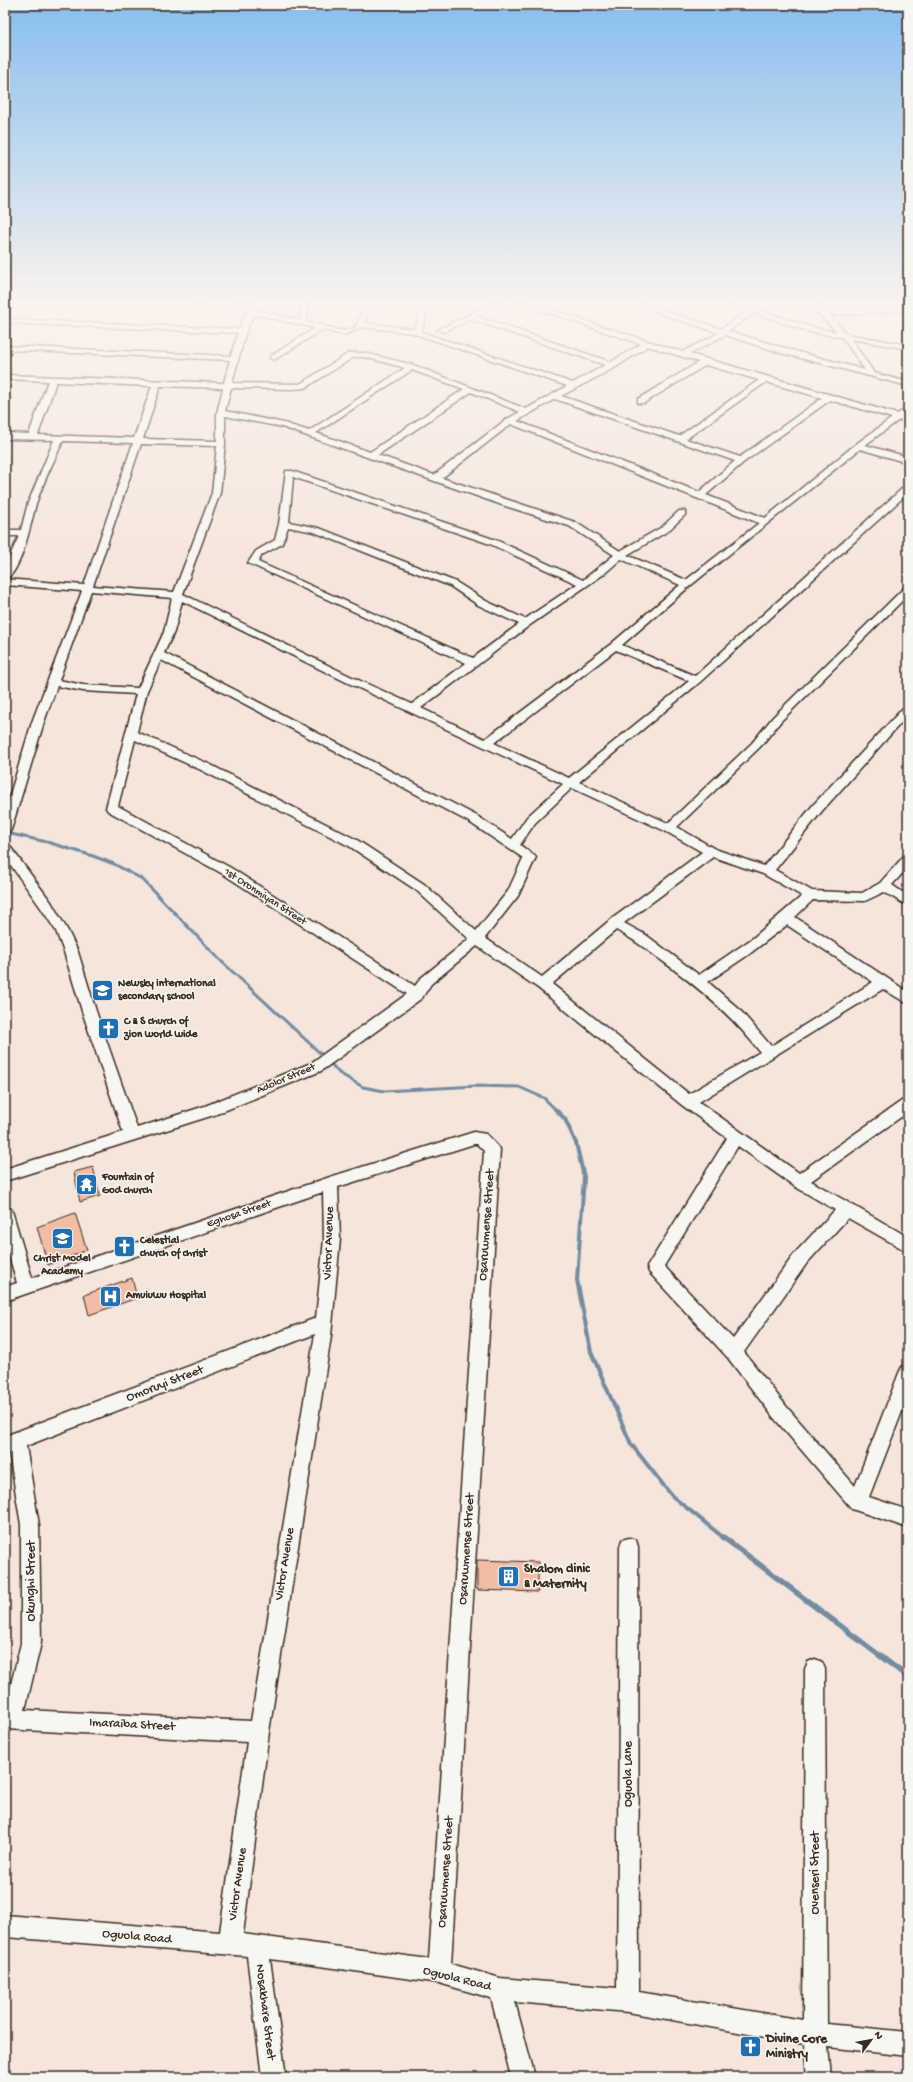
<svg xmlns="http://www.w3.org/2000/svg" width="913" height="2082" viewBox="0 0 913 2082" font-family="'Gochi Hand',sans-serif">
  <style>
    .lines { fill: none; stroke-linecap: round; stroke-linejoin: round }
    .stream-far2 { stroke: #738ca0; stroke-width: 3 }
    .stream-far1 { stroke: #738ca0; stroke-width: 4 }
    .stream { stroke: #738ca0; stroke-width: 5.5 }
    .building { fill: #f2bda5; stroke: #3b2a1e }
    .minor-casing { stroke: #3b2a1e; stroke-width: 3 }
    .minor { fill: #f6f6f2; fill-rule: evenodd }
    .labels { text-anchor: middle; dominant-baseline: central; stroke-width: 3; stroke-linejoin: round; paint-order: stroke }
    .street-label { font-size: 11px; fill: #3b2a1e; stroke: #f6f6f2 }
    .poi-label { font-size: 11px; font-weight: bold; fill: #3b2a1e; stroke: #f6f6f2; text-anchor: start }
    .near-street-label { font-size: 13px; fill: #3b2a1e; stroke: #f6f6f2 }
    .near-poi-label { font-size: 13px; font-weight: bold; fill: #3b2a1e; stroke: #f6f6f2; text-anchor: start }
  </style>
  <rect width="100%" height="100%" fill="#f5e5db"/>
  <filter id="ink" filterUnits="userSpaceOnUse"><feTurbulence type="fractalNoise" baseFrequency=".025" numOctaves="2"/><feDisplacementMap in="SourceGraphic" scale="8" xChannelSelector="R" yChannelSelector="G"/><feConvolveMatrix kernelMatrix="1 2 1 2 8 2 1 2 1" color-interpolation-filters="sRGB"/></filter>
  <g filter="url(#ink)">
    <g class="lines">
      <!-- stream-far2 -->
      <path class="stream-far2" d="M11 834 47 842 93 856 114 864 142 879 220 960 321 1054
        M332 1065 339 1073 363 1087 384 1091 477 1086 519 1087 544 1098 556 1110"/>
      <!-- stream-far1 -->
      <path class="stream-far1" d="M555 1109 565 1119 576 1143 584 1177 577 1280 591 1352 631 1444 672 1496 724 1538"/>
      <!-- stream -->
      <path class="stream" d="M723 1537 908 1677"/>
    </g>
    <!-- building -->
    <path class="building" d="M93 1167 100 1196 80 1202 74 1172Z
      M75 1213 87 1250 48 1265 37 1227Z
      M132 1278 137 1298 89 1315 84 1295Z
      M477 1560 538 1562V1592L477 1590Z"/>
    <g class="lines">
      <defs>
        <path id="minor" d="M169 302H256V310L299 320 303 302H310L306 322 344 331 356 327 365 302H372L364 323 415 329 423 302H430L421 332 573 383 605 365 470 319 444 332 437 330 496 302H505L476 316 611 362 641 344 516 302H527L682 352 719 333 626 302H636L721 329 748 311 724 302H735L814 328 837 332 807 302H814L825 311 908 307V311L830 315 847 334 908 345V349L851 339 874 373 908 382V386L785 354 725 335 690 354 897 414 908 408V414L904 417 908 419 907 421 899 420 865 445 908 457V463L860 449 690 586 622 645 695 676 905 486 908 485V493L700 682 579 782 668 823 752 743 773 717 905 587 908 586V595L781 721 760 747 677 827 715 849 764 866 813 805 904 707 908 706V715L822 811 775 870 812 891 862 893 880 883 904 856 908 855V867L892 885 908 896V906L884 892 865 901 813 900 795 917 908 992V1004L883 989 699 1102 799 1173 903 1100 908 1098V1112L811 1181 908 1237V1252L848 1218 807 1263 744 1352 786 1406 855 1486 899 1373 902 1367 908 1365V1396L869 1497 908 1510V1528L852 1509 774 1418 728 1358 649 1272 647 1267 727 1138 683 1106 538 988 477 946 431 984 422 998 321 1071 214 1115 5 1181V1169L123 1132 82 1011 64 952 56 931 41 908 5 857V844L9 845 51 902 68 931 78 952 96 1011 137 1128 205 1106 311 1063 407 994 223 874 108 811 106 808 136 694 83 691 57 686 44 722 11 830 5 834V811L32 722 82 591 5 585V579L84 585 133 443 63 441C54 461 43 482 36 504 32 518 21 575 5 579V567L19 536H5V530H21L28 503 54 440 5 439V433L29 434 48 381 5 379V375L224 383 230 360 5 350V346L231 356 238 333 5 323V319L239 329 249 306 173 304ZM755 313 810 332 842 337 865 370 791 350 728 331ZM254 314 315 328 271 356 270 358 274 360 322 330 344 335 363 327 413 333 567 386 526 409 413 365 365 353H349L300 384 232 383 246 331ZM648 346 699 362 638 399V403H644L706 365 759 380 679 436 561 396 616 367ZM354 357H365L405 368 309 431 284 423 225 411 231 388 293 389 305 388ZM412 370 464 389 370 452 316 433ZM56 382 152 386 134 438 38 435ZM766 382 822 398 740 457 686 439ZM160 386 223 388 217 413V441L143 439ZM471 392 520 412 507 419 434 475 378 455ZM555 399 735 461 699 492 517 421ZM830 400 892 418 856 444 765 518 706 495 744 462ZM225 416 282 427 502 505 569 526 614 555 583 580 496 540 292 471H286L279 524 275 540 256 551 248 563 466 663 412 704 354 678 183 594 220 493 225 444ZM511 424 759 523 686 580 627 555 668 531 685 515V511H679L662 527 620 551 575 522 442 478ZM141 444 217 446 212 493 174 592 93 586ZM293 477 490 544 577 584 525 619 486 601 456 582 319 528 289 522ZM288 527 314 532 450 586 478 605 519 624 473 658 258 562 262 555 282 544ZM621 559 680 585 611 644 485 739 421 708 530 625 604 574ZM91 591 172 598 164 632 138 688 83 685 59 680ZM182 601 346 682 563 784 527 817 512 839 477 816 164 653 174 632ZM616 650 689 681 569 778 494 743ZM161 660 469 822 523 858 508 891 476 931 424 884 357 840 209 764 137 732 147 691ZM135 740 201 770 349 846 416 890 469 939 421 978 415 986 231 868 118 806ZM572 788 665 831 702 852 609 921 542 977 485 938 518 896 536 857 520 845 535 823ZM713 857 763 874 802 896 753 938 699 975 646 935 624 923ZM787 925 873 982 771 1046 739 1009 708 982 748 955ZM616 930C632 938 647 950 661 960 698 987 733 1016 760 1052L689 1094 552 984ZM738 1146 794 1186 835 1210 795 1253 733 1339 664 1266Z
          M474 1132 486 1134 500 1149 451 1964 500 1978 617 1988 620 1547 622 1540 629 1538 636 1540 638 1547 639 1992 803 2020 805 1669 808 1662 815 1659 822 1662 825 1669 827 2024 908 2032V2056L828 2047 831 2077H807L804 2044 628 2012 515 2002 535 2077H511L491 1998 439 1983 270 1959 286 2077H262L247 1956 5 1937V1915L220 1932 247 1742 5 1729V1709L21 1643V1525L9 1452 5 1454V1436L316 1318 324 1239 323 1192 5 1301V1287L17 1283 5 1241V1207L11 1209 13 1214 32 1278 330 1177ZM474 1144H477L484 1151 429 1959 243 1934 269 1732 331 1336 340 1239 338 1187ZM315 1334 251 1721 25 1710 41 1643 39 1525 26 1446Z"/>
      </defs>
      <!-- minor casing -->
      <use href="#minor" class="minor-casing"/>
      <!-- minor -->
      <use href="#minor" class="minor"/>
    </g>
  </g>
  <!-- sky -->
  <linearGradient id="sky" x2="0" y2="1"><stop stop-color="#88beee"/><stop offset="0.51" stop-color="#faf3ef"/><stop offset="1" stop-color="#faf3ef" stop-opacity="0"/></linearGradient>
  <rect width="913" height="593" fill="url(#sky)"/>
  <!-- icons -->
  <defs>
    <symbol id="school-square" viewBox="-11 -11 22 22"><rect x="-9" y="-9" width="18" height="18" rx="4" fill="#1f6fb2" stroke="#f6f6f2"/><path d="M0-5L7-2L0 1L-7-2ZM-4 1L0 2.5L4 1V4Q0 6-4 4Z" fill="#fff"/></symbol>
    <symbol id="church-square" viewBox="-11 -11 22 22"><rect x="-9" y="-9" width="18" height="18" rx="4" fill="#1f6fb2" stroke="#f6f6f2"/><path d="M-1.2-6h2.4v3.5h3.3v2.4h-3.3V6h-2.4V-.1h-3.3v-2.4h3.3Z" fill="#fff"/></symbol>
    <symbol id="temple-square" viewBox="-11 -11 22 22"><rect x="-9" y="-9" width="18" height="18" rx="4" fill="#1f6fb2" stroke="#f6f6f2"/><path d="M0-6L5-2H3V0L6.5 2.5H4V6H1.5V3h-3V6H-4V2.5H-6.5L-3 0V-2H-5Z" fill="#fff"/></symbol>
    <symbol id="hospital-square" viewBox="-11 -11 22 22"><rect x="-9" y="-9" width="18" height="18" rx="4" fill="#1f6fb2" stroke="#f6f6f2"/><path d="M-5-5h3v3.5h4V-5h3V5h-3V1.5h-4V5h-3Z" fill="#fff"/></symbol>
    <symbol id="building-square" viewBox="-11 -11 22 22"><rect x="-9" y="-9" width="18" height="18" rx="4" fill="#1f6fb2" stroke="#f6f6f2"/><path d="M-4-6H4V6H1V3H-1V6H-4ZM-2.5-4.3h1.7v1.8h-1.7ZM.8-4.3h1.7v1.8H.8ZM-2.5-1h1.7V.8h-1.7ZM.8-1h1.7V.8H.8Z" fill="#fff"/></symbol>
  </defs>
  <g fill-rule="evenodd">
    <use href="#school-square" x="90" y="978" width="25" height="25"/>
    <use href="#church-square" x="96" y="1016" width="25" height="25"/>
    <use href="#temple-square" x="74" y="1172" width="25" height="25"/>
    <use href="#school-square" x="50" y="1226" width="25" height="25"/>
    <use href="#church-square" x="112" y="1234" width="25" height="25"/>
    <use href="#hospital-square" x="98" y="1284" width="25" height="25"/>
    <use href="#building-square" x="496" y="1564" width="25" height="25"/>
    <use href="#church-square" x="738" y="2034" width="25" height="25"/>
  </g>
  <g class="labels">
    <!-- street labels -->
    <g class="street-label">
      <text transform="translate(265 897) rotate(33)">1st Oronmiyan Street</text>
      <text transform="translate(286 1079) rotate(-23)">Adolor Street</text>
      <text transform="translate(239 1214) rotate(-19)">Eghosa Street</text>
    </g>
    <!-- poi labels -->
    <g class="poi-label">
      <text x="118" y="984">Newsky international<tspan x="118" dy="13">secondary school</tspan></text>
      <text x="124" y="1022">C &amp; S church of<tspan x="124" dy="13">zion world wide</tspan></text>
      <text x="102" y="1178">Fountain of<tspan x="102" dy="13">God church</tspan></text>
      <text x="140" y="1241">Celestial<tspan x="140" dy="13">church of christ</tspan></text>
      <text x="62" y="1259" text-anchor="middle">Christ Model<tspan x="62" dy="13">Academy</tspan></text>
      <text x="126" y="1296">Amuiuwu Hospital</text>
    </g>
    <!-- near-street labels -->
    <g class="near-street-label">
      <text transform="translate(487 1225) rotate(-86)">Osaruwmense Street</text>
      <text transform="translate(329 1243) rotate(-88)">Victor Avenue</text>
      <text transform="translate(165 1384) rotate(-21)">Omoruyi Street</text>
      <text transform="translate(467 1549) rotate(-86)">Osaruwmense Street</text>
      <text transform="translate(285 1564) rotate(-81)">Victor Avenue</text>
      <text transform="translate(31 1581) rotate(-90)">Okunghi Street</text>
      <text transform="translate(132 1725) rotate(3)">Imaraiba Street</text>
      <text transform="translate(628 1774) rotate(-90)">Oguola Lane</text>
      <text transform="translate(446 1872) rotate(-86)">Osaruwmense Street</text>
      <text transform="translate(815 1873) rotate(-90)">Ovenseri Street</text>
      <text transform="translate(238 1884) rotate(-82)">Victor Avenue</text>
      <text transform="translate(137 1937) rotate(5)">Oguola Road</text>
      <text transform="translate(457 1979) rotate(14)">Oguola Road</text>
      <text transform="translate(265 2012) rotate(83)">Nosakhare Street</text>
    </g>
    <!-- near-poi labels -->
    <g class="near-poi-label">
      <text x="524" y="1569">Shalom clinic<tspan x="524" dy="15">&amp; Maternity</tspan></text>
      <text x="766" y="2039">Divine Core<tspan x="766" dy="15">Ministry</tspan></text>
    </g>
  </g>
  <!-- margin -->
  <rect width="913" height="2082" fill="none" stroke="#f6f6f2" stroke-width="20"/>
  <rect x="10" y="10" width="893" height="2062" fill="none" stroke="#3b2a1e" stroke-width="1.5" filter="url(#ink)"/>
  <!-- north arrow -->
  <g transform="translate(871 2040) rotate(58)" stroke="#f6f6f2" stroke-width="3" paint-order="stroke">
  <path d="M0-3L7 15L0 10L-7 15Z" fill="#3b2a1e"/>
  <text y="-6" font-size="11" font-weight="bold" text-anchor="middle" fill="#3b2a1e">N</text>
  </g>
</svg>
